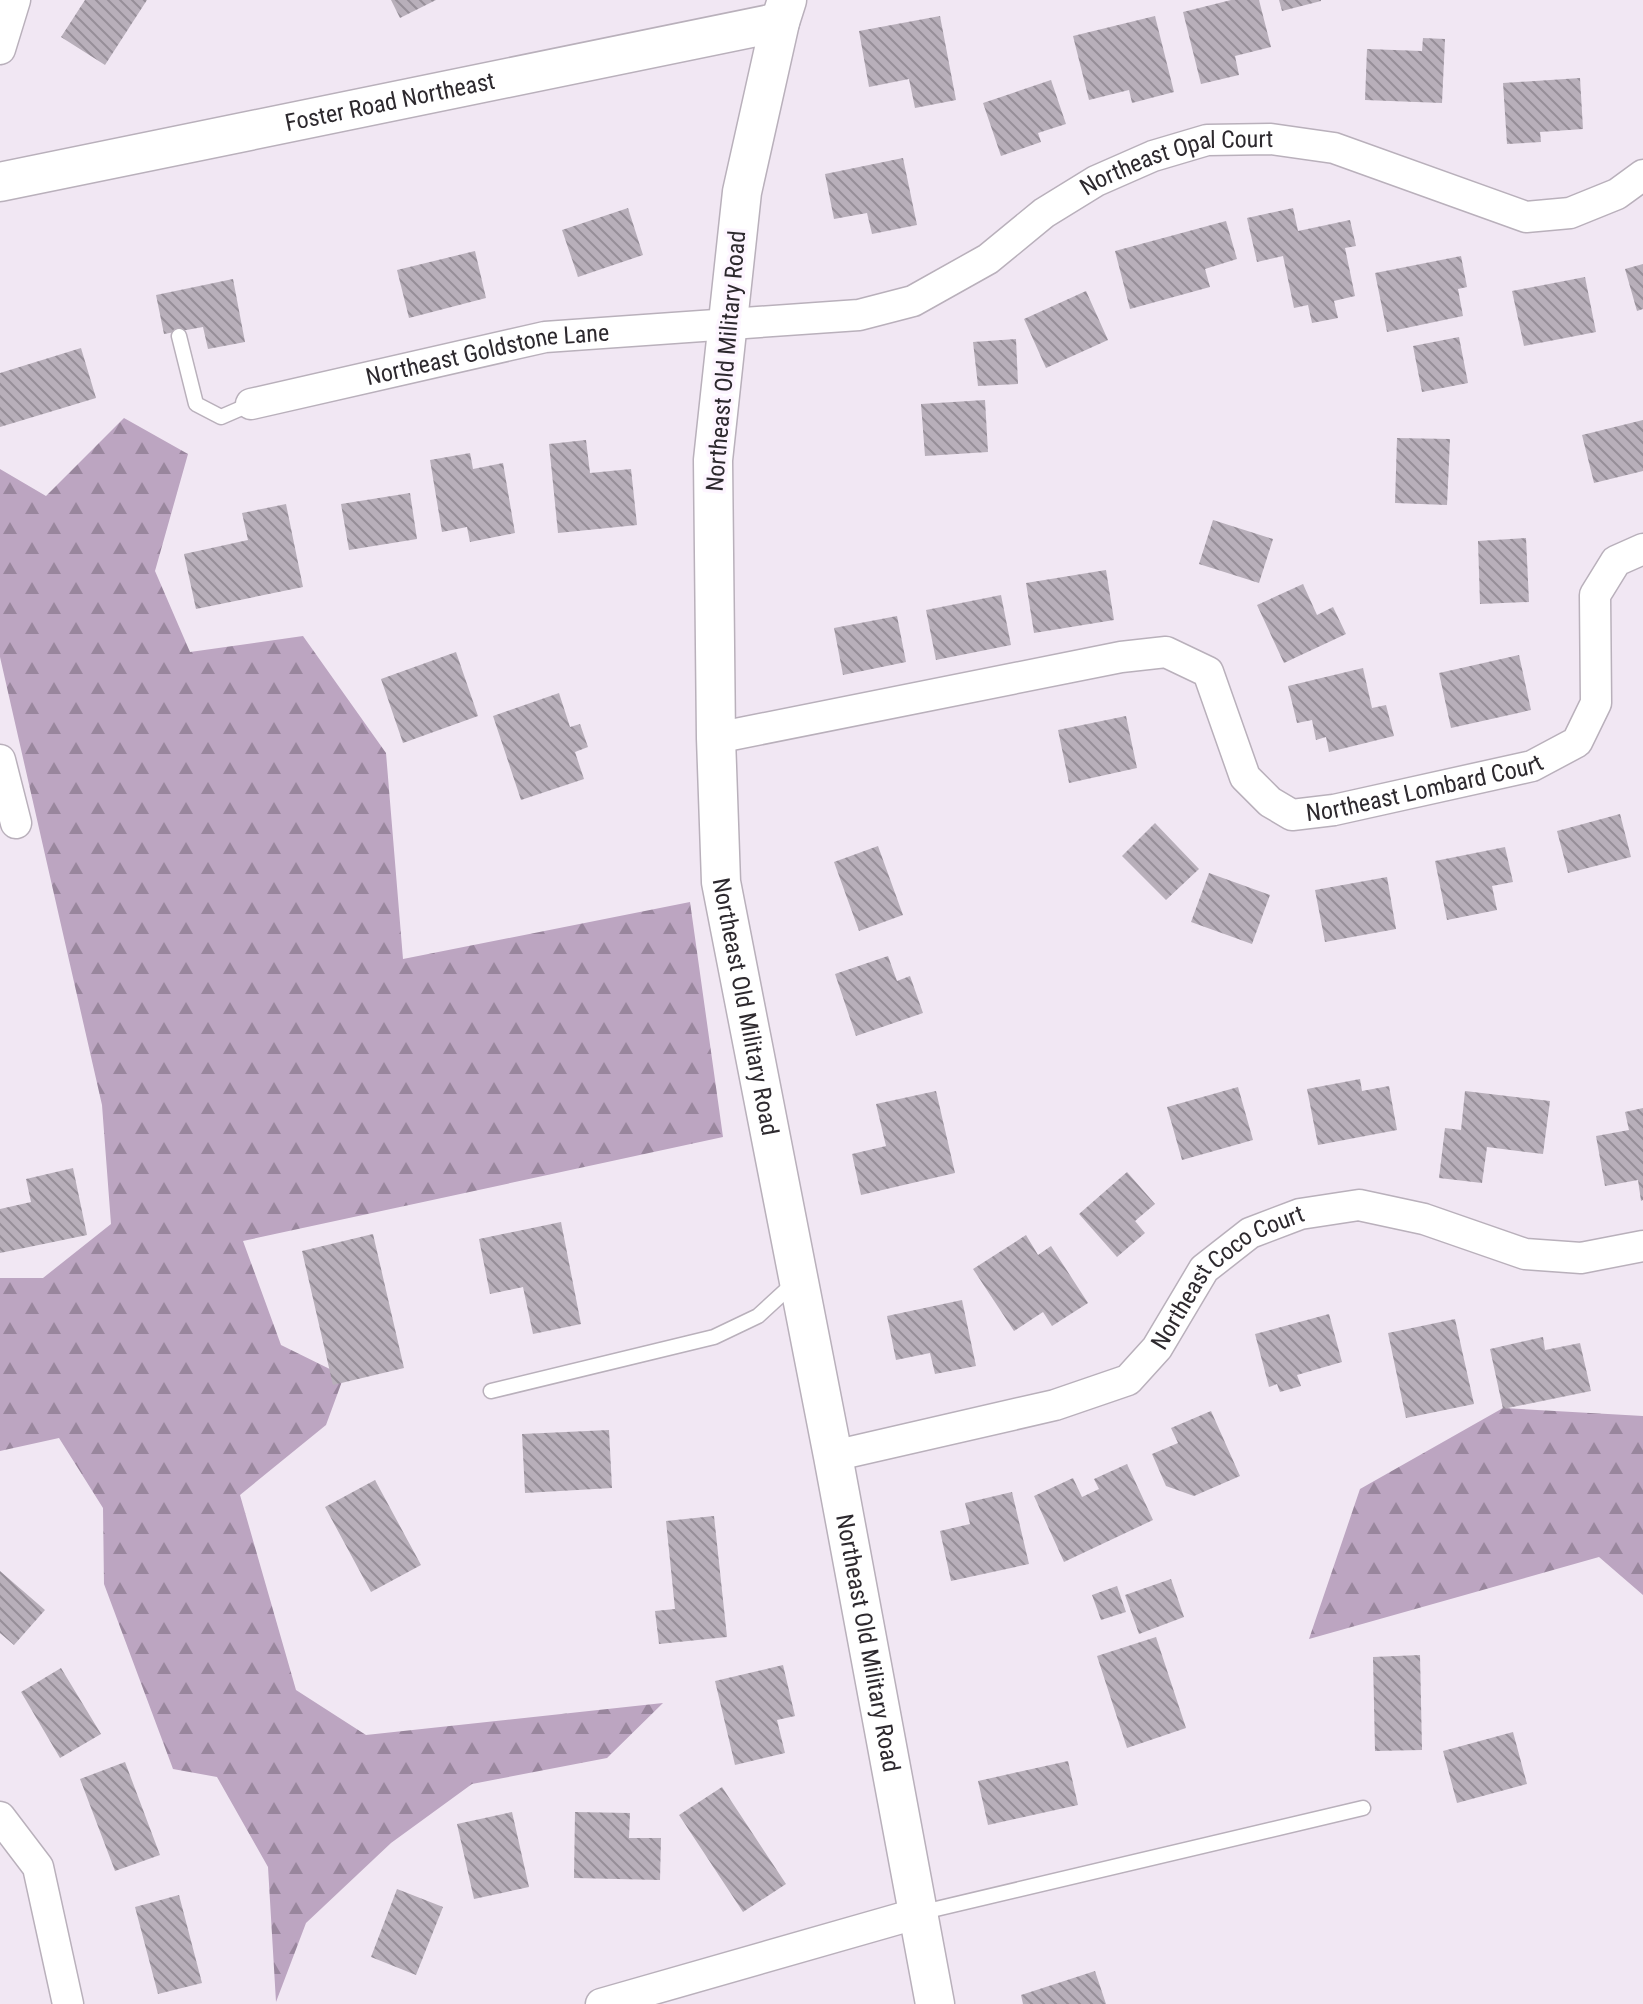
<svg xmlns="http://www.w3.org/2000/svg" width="1643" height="2004" viewBox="0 0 1643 2004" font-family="'Roboto Condensed',sans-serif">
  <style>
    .forest { fill: url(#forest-firs) }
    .building { fill: url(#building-back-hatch) }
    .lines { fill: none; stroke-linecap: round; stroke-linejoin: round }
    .service-casing { stroke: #b9b0bb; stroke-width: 17 }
    .minor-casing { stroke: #b9b0bb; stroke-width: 33 }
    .tertiary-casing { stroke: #b9b0bb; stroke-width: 41 }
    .service { stroke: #fff; stroke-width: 14 }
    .minor { stroke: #fff; stroke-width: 30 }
    .tertiary { stroke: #fff; stroke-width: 38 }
    .labels { text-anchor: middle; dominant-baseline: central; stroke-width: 7; stroke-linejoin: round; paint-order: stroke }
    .street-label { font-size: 24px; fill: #2d292e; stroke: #fdf5ff }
  </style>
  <defs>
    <pattern id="forest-firs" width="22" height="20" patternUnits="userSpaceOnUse" patternTransform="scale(2)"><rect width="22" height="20" fill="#bca5c1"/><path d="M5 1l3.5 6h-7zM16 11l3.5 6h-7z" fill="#99869d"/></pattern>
    <pattern id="building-back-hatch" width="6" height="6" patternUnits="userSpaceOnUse" patternTransform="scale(2)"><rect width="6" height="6" fill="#b8afba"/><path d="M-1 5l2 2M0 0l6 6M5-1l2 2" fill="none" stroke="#968e98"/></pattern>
  </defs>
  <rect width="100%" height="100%" fill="#f1e7f3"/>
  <!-- forest -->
  <path class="forest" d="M124 418 188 454 155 571 190 652 303 636 386 753 403 959 690 902 723 1137 243 1241 281 1345 344 1376 326 1425 240 1495 296 1690 366 1735 663 1703 607 1758 472 1784 391 1843 306 1923 276 2002 268 1867 217 1777 173 1769 104 1584 103 1508 59 1438 0 1451V1278H43L111 1224 102 1105 0 657V469L46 496Z
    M1503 1408 1643 1416V1595L1599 1557 1309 1639 1360 1489Z"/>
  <!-- building -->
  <path class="building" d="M85 0H147L105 65 61 37Z
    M391 0H436L400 18Z
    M1231 0H1259L1271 47 1235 56 1239 75 1201 84 1183 12Z
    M1279 0H1321V1L1282 11Z
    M940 16 956 100 915 108 909 79 869 87 859 31Z
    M1155 16 1174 92 1132 103 1129 90 1089 100 1073 36Z
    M1423 38 1445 39 1442 103 1365 100 1367 49 1422 51Z
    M1580 78 1583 129 1540 132 1541 142 1507 144 1503 83Z
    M1051 80 1066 124 1038 133 1041 142 1001 156 983 103Z
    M903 158 917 225 872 234 867 213 834 219 825 174Z
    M628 208 643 255 578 277 562 230Z
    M1293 208 1298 231 1350 220 1356 246 1345 248 1355 296 1334 301 1338 318 1312 323 1308 305 1294 308 1283 256 1257 262 1247 218Z
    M1226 221 1237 259 1205 269 1210 287 1130 309 1115 251Z
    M475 251 486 298 409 318 397 270Z
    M1461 256 1467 287 1458 289 1463 316 1387 332 1375 273Z
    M1643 264V309L1637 311 1625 269Z
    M1585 277 1596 332 1524 346 1512 291Z
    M233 279 245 342 208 349 203 327 164 334 156 295Z
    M1086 291 1108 340 1046 368 1024 319Z
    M1459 337 1468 383 1422 392 1413 346Z
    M1016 339 1018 384 978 386 973 342Z
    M81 348 96 398 0 427V373Z
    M985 400 988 452 925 456 921 404Z
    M1643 420V471L1594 483 1582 435Z
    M1397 438 1450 439 1447 505 1395 503Z
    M586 440 590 473 631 469 637 525 558 533 549 444Z
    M470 453 473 469 503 463 515 533 470 542 467 527 442 532 430 460Z
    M410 493 417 539 349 550 341 504Z
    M286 504 303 587 196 609 184 554 248 540 242 513Z
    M1213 520 1273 539 1259 583 1199 564Z
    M1526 538 1529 602 1480 604 1478 541Z
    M1106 570 1114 620 1034 633 1026 583Z
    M1303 584 1317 615 1333 607 1346 634 1284 663 1257 605Z
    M1001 595 1011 645 936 660 926 610Z
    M897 616 906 662 843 675 834 628Z
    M456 652 478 716 403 743 381 679Z
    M1519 655 1531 710 1451 728 1439 673Z
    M1363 668 1372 708 1386 705 1394 736 1329 752 1326 737 1316 740 1312 720 1297 723 1288 686Z
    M559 693 570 727 580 724 588 747 575 752 584 779 521 800 493 716Z
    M1126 716 1137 768 1069 783 1058 730Z
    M1620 814 1631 857 1568 873 1557 831Z
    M1155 823 1199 869 1166 900 1122 856Z
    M878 846 903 915 859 931 834 862Z
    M1505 847 1513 882 1492 886 1497 910 1447 920 1435 861Z
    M1209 873 1270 895 1252 944 1191 922Z
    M1387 877 1396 929 1325 942 1315 890Z
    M888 956 897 981 910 976 923 1013 856 1036 835 974Z
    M1360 1079 1362 1091 1389 1086 1397 1130 1318 1145 1307 1089Z
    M1238 1087 1253 1140 1182 1160 1167 1107Z
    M936 1091 955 1173 861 1195 852 1154 886 1146 876 1104Z
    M1465 1091 1550 1101 1543 1154 1487 1147 1482 1183 1439 1178 1445 1128 1461 1130Z
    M1643 1108V1200L1641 1201 1638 1180 1605 1186 1596 1136 1629 1130 1625 1112Z
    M73 1168 87 1235 0 1253V1209L31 1202 26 1179Z
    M1127 1172 1155 1204 1135 1221 1145 1233 1117 1257 1079 1214Z
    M561 1222 581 1324 533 1334 523 1287 490 1294 479 1239Z
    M373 1234 404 1368 333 1385 302 1251Z
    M1026 1235 1038 1255 1051 1246 1088 1303 1052 1326 1043 1312 1014 1331 973 1269Z
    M962 1300 976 1366 935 1374 930 1353 896 1360 887 1316Z
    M1329 1314 1342 1362 1297 1375 1301 1386 1280 1392 1277 1384 1269 1387 1255 1334Z
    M1455 1319 1474 1404 1406 1418 1388 1333Z
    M1543 1337 1545 1350 1580 1343 1591 1391 1503 1409 1490 1349Z
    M1211 1411 1240 1476 1194 1496 1166 1486 1152 1454 1178 1443 1171 1428Z
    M609 1430 612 1488 525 1493 522 1434Z
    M1127 1464 1153 1520 1064 1562 1034 1496 1073 1478 1082 1497 1099 1489 1094 1479Z
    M375 1480 421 1565 371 1592 325 1507Z
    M1012 1492 1029 1564 951 1581 940 1531 970 1524 965 1503Z
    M714 1516 727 1637 659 1644 655 1611 675 1609 666 1521Z
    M0 1571 45 1610 14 1645 0 1633Z
    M1171 1579 1184 1617 1139 1634 1125 1595Z
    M1117 1586 1126 1612 1101 1620 1092 1595Z
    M1156 1637 1186 1728 1127 1748 1097 1656Z
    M1420 1655 1422 1750 1375 1751 1373 1657Z
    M783 1665 795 1716 777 1720 785 1753 735 1765 715 1681Z
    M61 1668 101 1734 60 1758 21 1692Z
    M1513 1732 1527 1784 1457 1803 1443 1751Z
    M1068 1761 1078 1805 988 1825 978 1781Z
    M125 1762 160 1855 115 1871 80 1779Z
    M722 1787 786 1884 743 1912 679 1815Z
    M512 1812 529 1887 474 1899 457 1824Z
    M575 1812 630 1813 629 1838H661L660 1880 574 1878Z
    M397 1889 443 1907 416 1975 371 1957Z
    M179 1895 202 1983 158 1994 135 1907Z
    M1095 1971 1106 2004H1023L1021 1995Z"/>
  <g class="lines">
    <defs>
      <path id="service" d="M179 336 196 404 221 417 251 404
        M491 1391 714 1337 758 1316 795 1282
        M919 1913 1363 1808"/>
      <g id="minor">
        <path d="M0 49 15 0"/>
        <path id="s1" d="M251 404 545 337 859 315 913 301 988 259 1044 213 1096 181 1153 156 1207 140 1271 139 1334 148 1526 217 1570 213 1617 194 1643 175"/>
        <path id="s2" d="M716 738 1121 657 1166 652 1208 672 1245 777 1270 802 1292 815 1334 810 1532 766 1577 742 1596 703 1595 595 1616 561 1643 549"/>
        <path d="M0 760 16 823"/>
        <path id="s3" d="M833 1456 1055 1405 1128 1380 1157 1348 1204 1269 1250 1233 1300 1214 1359 1205 1424 1219 1525 1254 1581 1258 1643 1246"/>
        <path d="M0 1817 38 1867 68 2004"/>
        <path d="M601 2004 919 1913"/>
      </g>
      <g id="tertiary">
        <path id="s4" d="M787 0 780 22 742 192 713 460 716 738 721 882 833 1456 935 2004"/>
        <path id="s5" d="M0 182 780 22"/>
      </g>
    </defs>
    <!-- service casing -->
    <use href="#service" class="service-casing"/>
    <!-- minor casing -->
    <use href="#minor" class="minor-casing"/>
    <!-- tertiary casing -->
    <use href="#tertiary" class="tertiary-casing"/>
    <!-- service -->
    <use href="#service" class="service"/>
    <!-- minor -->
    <use href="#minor" class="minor"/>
    <!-- tertiary -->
    <use href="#tertiary" class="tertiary"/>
  </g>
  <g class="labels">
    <!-- street labels -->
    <g class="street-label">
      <text stroke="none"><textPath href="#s5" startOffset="398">Foster Road Northeast</textPath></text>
      <text stroke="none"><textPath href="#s1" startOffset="976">Northeast Opal Court</textPath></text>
      <text stroke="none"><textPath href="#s1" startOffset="242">Northeast Goldstone Lane</textPath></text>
      <text transform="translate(726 361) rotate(-85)">Northeast Old Military Road</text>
      <text stroke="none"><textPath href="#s2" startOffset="812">Northeast Lombard Court</textPath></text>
      <text stroke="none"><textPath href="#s4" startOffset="1016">Northeast Old Military Road</textPath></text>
      <text stroke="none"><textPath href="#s3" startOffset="452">Northeast Coco Court</textPath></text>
      <text stroke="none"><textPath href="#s4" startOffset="1664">Northeast Old Military Road</textPath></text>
    </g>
  </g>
</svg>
